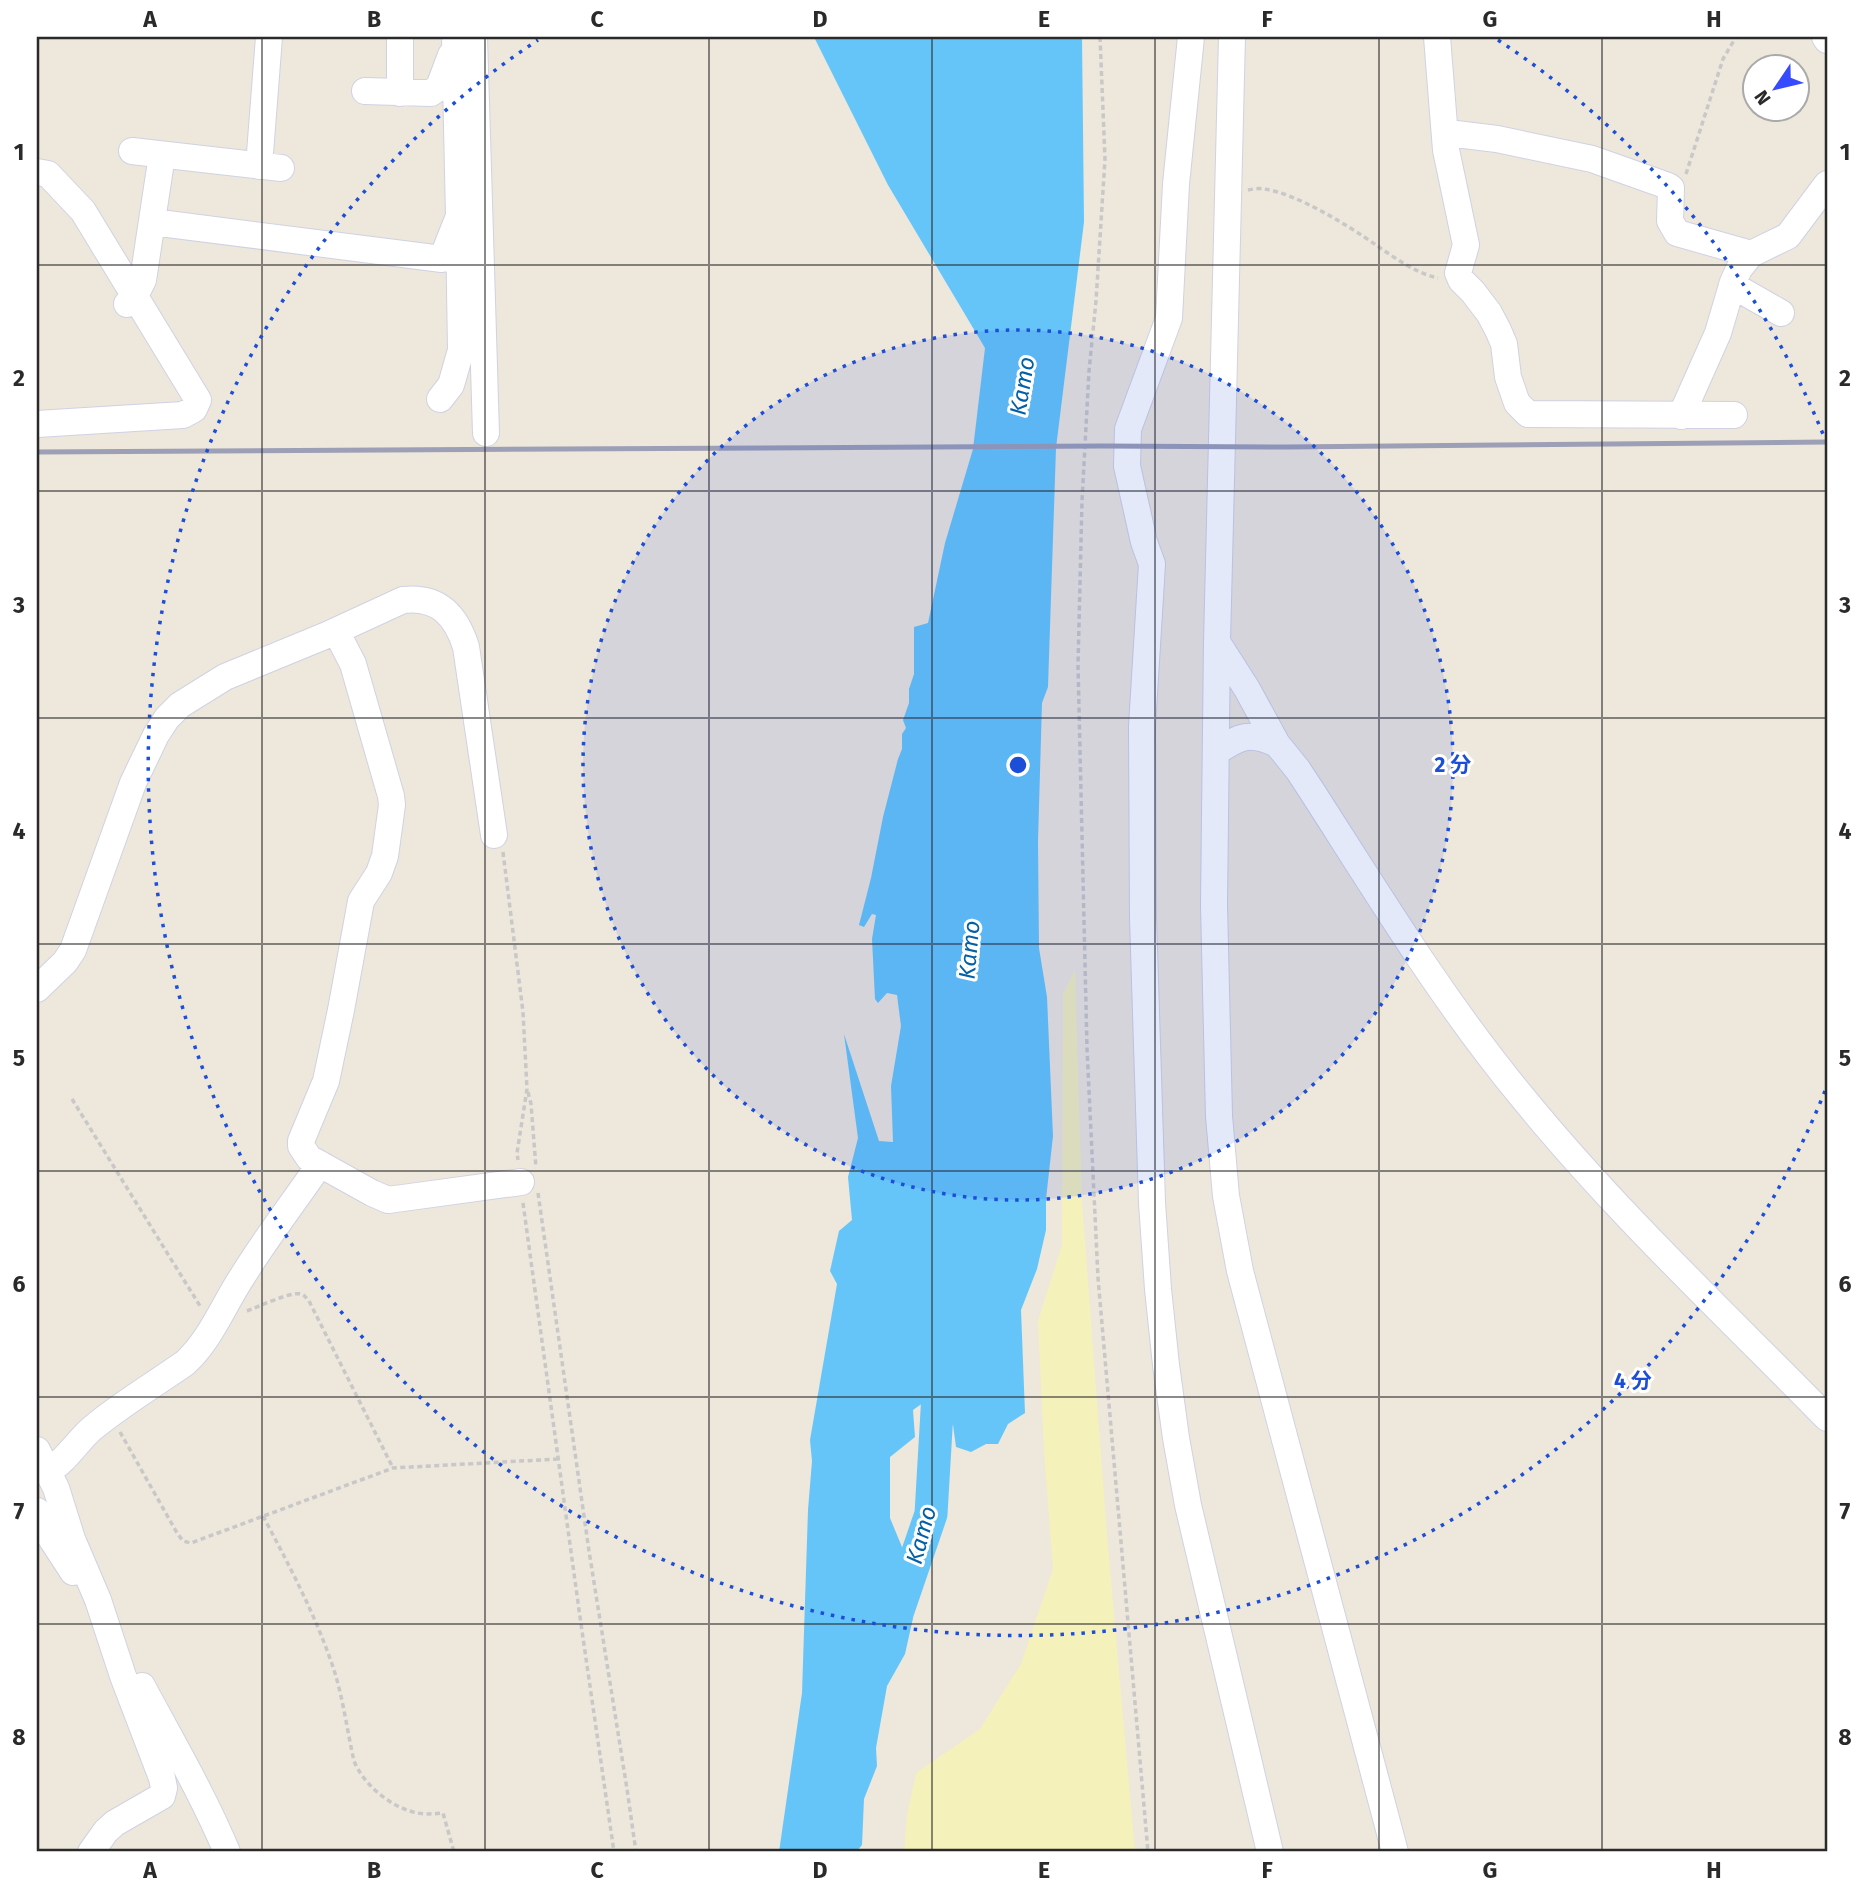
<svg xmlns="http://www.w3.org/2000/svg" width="1864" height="1889" viewBox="0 0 1864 1889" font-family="'Fira Sans','Noto Sans JP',sans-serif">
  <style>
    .sand { fill: #f5f1bb }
    .water { fill: #65c5f9 }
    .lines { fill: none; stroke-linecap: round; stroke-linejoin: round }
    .river { stroke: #65c5f9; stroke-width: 33 }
    .minor-casing { stroke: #d0d2e4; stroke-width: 28 }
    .path { stroke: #c8c8c8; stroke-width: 3.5; stroke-dasharray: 5 3.5; stroke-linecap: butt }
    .minor { stroke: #fff; stroke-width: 26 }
    .rail { stroke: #9d9fb6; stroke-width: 5 }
    .grid { fill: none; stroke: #2a2a2a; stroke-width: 2; stroke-opacity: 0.55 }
    .ring { fill: none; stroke: #1d4ed8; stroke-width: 3.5; stroke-dasharray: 3.5 7 }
    .labels { text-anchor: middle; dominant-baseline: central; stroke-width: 6; stroke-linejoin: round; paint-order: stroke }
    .water-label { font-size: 23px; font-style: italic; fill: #0260a7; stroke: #fff }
    .centre { fill: #1d4ed8; stroke: #fff; stroke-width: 3.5 }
    .ring-label { font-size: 21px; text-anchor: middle; font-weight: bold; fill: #1d4ed8; stroke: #fff; stroke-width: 6; stroke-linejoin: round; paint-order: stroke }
    .neatline { fill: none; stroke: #2a2a2a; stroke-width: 2.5 }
    .grid-label { font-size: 23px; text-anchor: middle; font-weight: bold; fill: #2a2a2a }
  </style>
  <rect width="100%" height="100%" fill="#eee7db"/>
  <!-- sand -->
  <path class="sand" d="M1075 970 1082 1201 1107 1535 1135 1852H904L907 1815 916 1773 980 1729 1021 1664 1053 1569 1044 1452 1038 1321 1062 1245 1063 994Z"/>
  <!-- water -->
  <path class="water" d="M814 37H1082L1084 222 1056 448 1048 687 1042 703 1038 841 1039 948 1047 997 1053 1136 1046 1199V1230L1037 1269 1021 1310 1025 1413 1008 1424 998 1444H986L971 1452 956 1447 953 1425 944 1427 946 1407 927 1400 913 1410 915 1437 890 1457V1518L902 1547 913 1618 905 1654 887 1686 876 1748 877 1766 864 1799 862 1845 856 1852H779L802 1693 808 1510 812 1461 810 1440 837 1284 830 1271 839 1231 852 1220 848 1177 858 1138 844 1034 879 1141 893 1142 891 1086 901 1026 897 995 887 993 878 1003 875 999 872 939 876 915 872 914 864 927 859 925 871 878 883 817 898 759 902 749V734L906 728 903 720 909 703V689L914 674V627L928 623 945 543 973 449 985 348 888 185Z"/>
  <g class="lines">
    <!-- river -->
    <path class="river" d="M893 1625 931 1514 940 1360"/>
    <defs>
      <path id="minor" d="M400 37V93
        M474 37 486 433
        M1191 37 1176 184 1169 318 1128 429 1127 466 1144 542 1152 564 1142 726 1143 918 1152 1203 1158 1289 1166 1365 1176 1438 1188 1505 1270 1852
        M1232 37 1217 642 1214 905 1219 1116 1226 1196 1240 1271 1395 1852
        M1437 37 1446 150 1466 245 1458 273 1461 280 1473 292 1489 313 1498 330 1504 344 1508 377 1517 403 1528 414 1734 415
        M1825 37 1827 40
        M365 91 431 93 439 87 451 55
        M1445 135 1456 134 1497 139 1592 159 1668 186 1671 188 1670 221 1677 233 1751 254
        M132 151 281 168
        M259 166 269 37
        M37 172 48 174 83 211 198 400 194 409 183 415 37 424
        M152 222 442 259 459 216 455 37
        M1732 285 1781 313
        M127 304 135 296 143 280 162 155
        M440 399 451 385 461 350 459 228
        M1681 416 1718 333 1733 282 1739 269 1751 254 1788 236 1827 184
        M336 631 353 664 391 796 392 805 385 856 379 873 361 901 359 912 341 1010 326 1081 301 1141V1146L309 1158 372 1193 388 1200 521 1182
        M1217 642 1247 689 1277 744 1298 770 1315 796C1381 899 1445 1004 1523 1098 1616 1212 1724 1313 1827 1418
        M1216 752C1240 736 1250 731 1277 744
        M37 989 65 962 73 950 133 783 156 735 167 718 180 705 225 677 327 635 403 600C438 596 456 615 466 647L494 835
        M37 1450 56 1488 72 1539 98 1600 123 1676 162 1778 164 1788 162 1796 115 1823 106 1831 91 1852
        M48 1471C67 1461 78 1439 95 1426 123 1403 155 1384 185 1363 211 1339 223 1306 242 1277 266 1238 294 1202 320 1164
        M37 1511 47 1532 73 1572
        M142 1686C171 1740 203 1795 227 1852"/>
    </defs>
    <!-- minor casing -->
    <use href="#minor" class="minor-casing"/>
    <!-- path -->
    <path class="path" d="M1100 37 1105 159 1096 301 1089 371 1082 501 1078 665 1087 1048 1098 1278 1148 1852
      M1686 174 1723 59 1736 37
      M1248 190C1253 189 1259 188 1264 189 1296 193 1349 226 1376 245 1395 258 1415 273 1438 278
      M503 852 523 1012 527 1089 517 1153 518 1160
      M528 1092 531 1104 536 1168
      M72 1099 200 1306
      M538 1193 589 1551 627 1789 636 1852
      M523 1203 580 1617 614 1852
      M247 1311C258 1307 291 1291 301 1294 305 1295 306 1298 309 1301L393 1468
      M120 1432 177 1533 183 1541 191 1543 393 1468 558 1459
      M263 1516C289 1565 315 1614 333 1667 343 1697 347 1730 354 1761 363 1783 387 1804 410 1811 421 1815 432 1814 443 1813L454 1852"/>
    <!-- minor -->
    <use href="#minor" class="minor"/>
    <!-- rail -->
    <path class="rail" d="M37 452 1102 446 1286 447 1827 442"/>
  </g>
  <!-- grid -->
  <path class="grid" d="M262 37V1852M485 37V1852M709 37V1852M932 37V1852M1155 37V1852M1379 37V1852M1602 37V1852M37 265H1827M37 491H1827M37 718H1827M37 944H1827M37 1171H1827M37 1397H1827M37 1624H1827"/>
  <!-- distance rings -->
  <circle cx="1018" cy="765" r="435" fill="#1d4ed8" fill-opacity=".12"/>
  <g class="ring">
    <circle cx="1018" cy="765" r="435"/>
    <path d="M1825 1091A870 870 0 1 1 538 40M1498 40A870 870 0 0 1 1825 439"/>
  </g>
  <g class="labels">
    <!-- water labels -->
    <g class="water-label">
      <text transform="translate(1022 386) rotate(-81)">Kamo</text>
      <text transform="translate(969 950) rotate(-85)">Kamo</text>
      <text transform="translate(921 1535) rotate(-75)">Kamo</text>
    </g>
  </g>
  <circle cx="1018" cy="765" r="10" class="centre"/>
  <g class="ring-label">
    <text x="1453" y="772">2 分</text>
    <text x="1633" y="1388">4 分</text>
  </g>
  <!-- border -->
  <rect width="1864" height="1889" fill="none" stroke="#ffffff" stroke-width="77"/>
  <!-- north arrow -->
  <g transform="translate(1776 88) rotate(235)"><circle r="33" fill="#ffffff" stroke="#aaaaaa" stroke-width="2"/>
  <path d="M0-5L12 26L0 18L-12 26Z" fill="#364bff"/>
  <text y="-10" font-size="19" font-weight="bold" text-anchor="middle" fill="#2a2a2a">N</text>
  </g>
  <rect x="38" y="38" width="1788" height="1812" class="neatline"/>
  <g class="grid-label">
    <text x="150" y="27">A</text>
    <text x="374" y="27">B</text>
    <text x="597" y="27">C</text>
    <text x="820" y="27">D</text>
    <text x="1044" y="27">E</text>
    <text x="1267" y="27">F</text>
    <text x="1490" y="27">G</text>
    <text x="1714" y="27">H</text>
    <text x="19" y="160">1</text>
    <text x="1845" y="160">1</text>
    <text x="19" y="386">2</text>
    <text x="1845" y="386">2</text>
    <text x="19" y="613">3</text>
    <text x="1845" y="613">3</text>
    <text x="19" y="839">4</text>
    <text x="1845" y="839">4</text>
    <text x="19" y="1066">5</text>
    <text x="1845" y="1066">5</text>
    <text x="19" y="1292">6</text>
    <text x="1845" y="1292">6</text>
    <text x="19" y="1519">7</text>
    <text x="1845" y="1519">7</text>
    <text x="19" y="1745">8</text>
    <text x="1845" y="1745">8</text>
    <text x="150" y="1878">A</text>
    <text x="374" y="1878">B</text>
    <text x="597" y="1878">C</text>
    <text x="820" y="1878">D</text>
    <text x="1044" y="1878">E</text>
    <text x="1267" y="1878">F</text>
    <text x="1490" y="1878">G</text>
    <text x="1714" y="1878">H</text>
  </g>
</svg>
